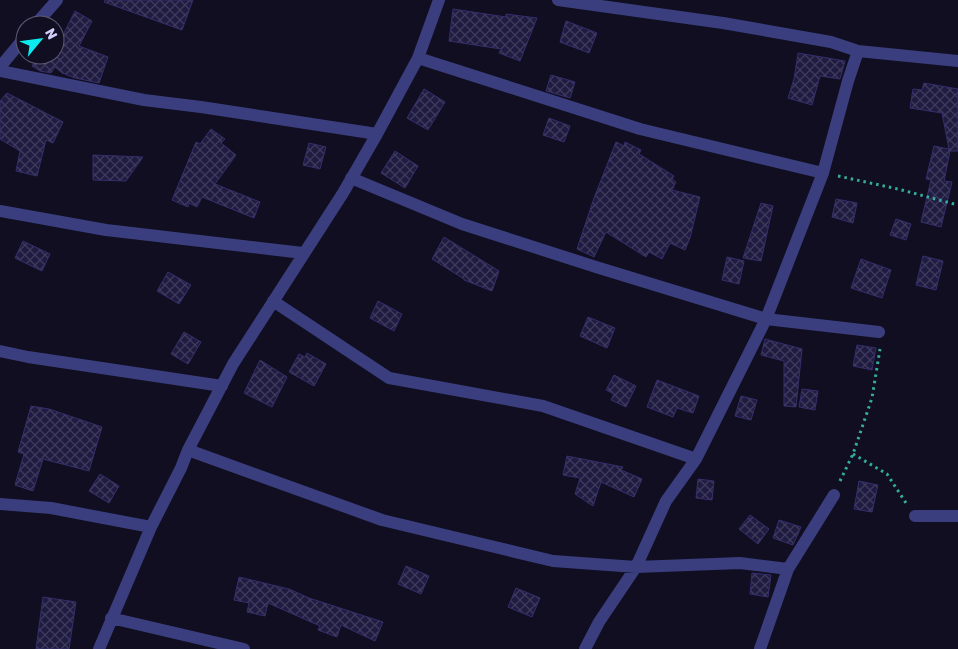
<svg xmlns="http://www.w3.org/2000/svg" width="958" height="649" viewBox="0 0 958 649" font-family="Rubik,sans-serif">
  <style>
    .building { fill: url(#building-cross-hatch); stroke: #352e6c }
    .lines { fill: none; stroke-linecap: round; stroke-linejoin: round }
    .path { stroke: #33ae9c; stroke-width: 3; stroke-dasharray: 2.5 4; stroke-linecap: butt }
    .minor { stroke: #3b3e7e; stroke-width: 12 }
  </style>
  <defs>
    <pattern id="building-cross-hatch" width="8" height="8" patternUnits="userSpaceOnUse" patternTransform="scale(1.25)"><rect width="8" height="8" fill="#1f1b41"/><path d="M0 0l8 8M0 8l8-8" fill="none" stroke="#3e3b5d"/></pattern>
  </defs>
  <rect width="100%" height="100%" fill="#100e20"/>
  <!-- building -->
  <path class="building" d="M105 0H193L182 30 104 2Z
    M453 9 506 17V14L537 18 520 61 499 53 501 49 449 41Z
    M75 11 92 21 79 46 108 57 99 83 75 78 62 73 55 67 51 73 40 71 32 66 38 55H55V51Z
    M566 21 597 33 589 53 560 42Z
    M798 53 845 61 840 79 820 76 812 105 788 98 794 79Z
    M551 75 575 82 570 98 546 91Z
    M924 83 958 89V151H950L944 181 952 182 941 227 921 222 931 180 926 179 934 146 949 149 942 113 910 108 913 89 922 90Z
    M424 89 445 102 428 130 407 118Z
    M7 93 63 122 53 143 46 140 37 176 16 171 20 151 0 139V101Z
    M549 118 570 126 564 142 543 135Z
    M211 129 225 139 221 143 236 155 215 184 260 202 254 218 202 197 197 207 189 203 188 207 172 200 196 142 200 144Z
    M616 142 624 146 625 142 641 150 639 154 674 176 672 179 676 182 672 190 700 197 690 238 685 250 670 243 662 259 649 252 646 257 606 232 594 257 577 249 594 198Z
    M309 143 326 147 320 169 303 165Z
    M395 151 418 166 405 188 381 173Z
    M93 155 143 157 126 181 93 180Z
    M836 199 857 203 853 223 832 217Z
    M761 203 773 206 761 261 743 258Z
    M896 219 911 224 906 240 890 235Z
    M444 237 499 271 492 291 464 280V279L432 259Z
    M23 241 50 254 42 271 15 258Z
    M923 256 943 261 936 290 916 285Z
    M727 257 744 261 739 284 722 280Z
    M861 259 891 270 882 298 851 288Z
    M168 272 191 285 179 304 157 291Z
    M378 301 402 314 394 331 370 318Z
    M588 317 615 328 607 348 580 336Z
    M184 332 201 342 188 364 171 354Z
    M765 339 802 349 796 407 784 406V361L761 355Z
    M857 345 876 348 872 370 853 366Z
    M307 353 326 364 314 386 289 372 299 354 305 357Z
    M260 360 287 377 272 407 244 393Z
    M614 375 636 386 626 407 611 400 614 394 606 390Z
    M657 380 699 396 693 413 677 408 673 417 647 407Z
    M802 389 818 391 815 410 799 407Z
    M741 396 757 400 751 420 735 416Z
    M31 406 49 409 102 427 89 471 43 459 33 491 15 485 24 454 18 452Z
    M567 456 623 467 621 470 642 479 634 497 601 482 593 506 575 494 580 478 563 475Z
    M100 474 119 486 109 503 89 491Z
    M698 479 714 481 712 500 696 498Z
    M859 481 878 485 872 512 854 509Z
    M750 515 769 529 758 544 739 529Z
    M779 520 801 527 793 545 773 538Z
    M406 566 429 576 421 594 398 584Z
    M752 573 771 575 768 597 750 594Z
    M239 577 289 589 309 598 383 622 375 641 341 625 337 637 318 630 320 626 268 603 265 616 247 612 249 603 234 600Z
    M516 588 540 598 532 617 508 607Z
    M43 597 76 602 69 649H36Z"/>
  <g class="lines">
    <!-- path -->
    <path class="path" d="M838 176 898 189 958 205
      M853 454 887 474 906 503
      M840 481 853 454 872 398 880 349"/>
    <!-- minor -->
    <path class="minor" d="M558 0 723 23 831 42 858 51 958 61
      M35 25 57 0
      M418 58 640 129 823 173
      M0 67 25 37
      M0 71 144 100 201 107 377 134
      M351 178 462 224 596 267 766 319 879 332
      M0 211 106 230 303 253
      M273 301 389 378 543 406 696 459
      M0 351 28 357 222 386
      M188 450 382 520 553 561 636 567 740 563 788 569
      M0 504 51 508 151 527
      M915 516H958
      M111 618 244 649
      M99 649 151 527 181 468 188 450 233 364 343 193 377 134 418 58 439 0
      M585 649 599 622 636 567 666 501 696 459 766 319 823 173 848 81 858 51
      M760 649 788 569 834 495"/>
  </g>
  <!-- north arrow -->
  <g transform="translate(40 40) rotate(61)"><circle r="24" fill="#100e20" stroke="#5d5b78"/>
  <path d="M0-4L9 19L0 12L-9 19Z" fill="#0aeaef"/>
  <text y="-8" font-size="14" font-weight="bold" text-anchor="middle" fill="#d1cffd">N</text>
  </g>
</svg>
